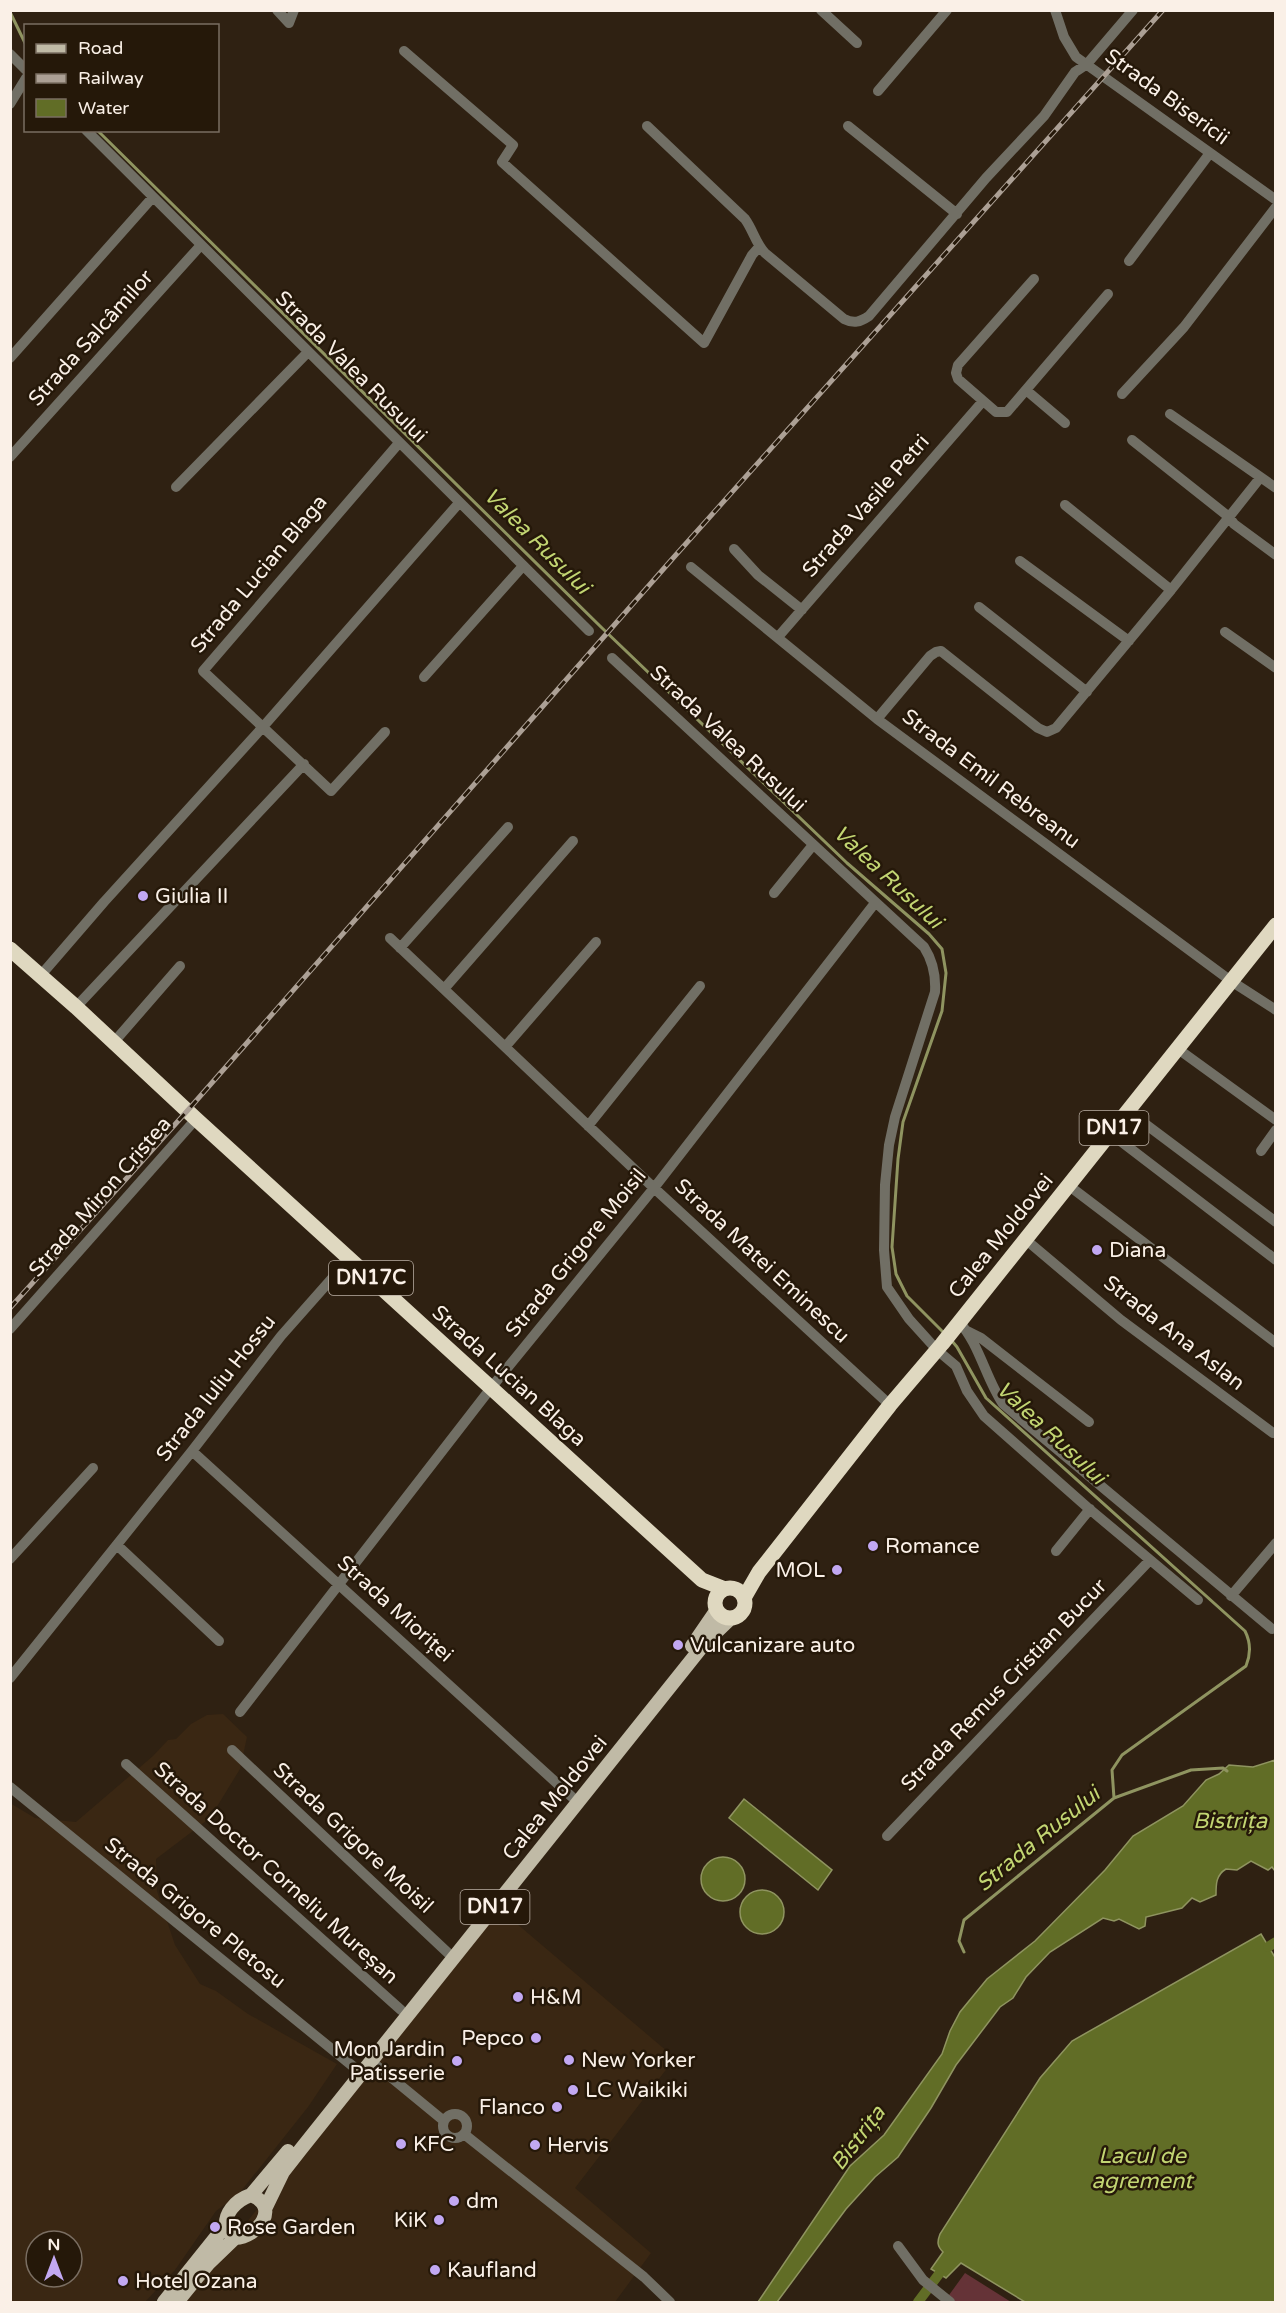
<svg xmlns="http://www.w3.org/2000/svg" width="1286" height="2313" viewBox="0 0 1286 2313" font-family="'Varela Round',sans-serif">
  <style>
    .built { fill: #3a2713; fill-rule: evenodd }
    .green { fill: #653337 }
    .water { fill: #616d26; stroke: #8f9460; stroke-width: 1.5 }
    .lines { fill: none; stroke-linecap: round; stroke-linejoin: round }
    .stream { stroke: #8f9460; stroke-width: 3 }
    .canal { stroke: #616d26; stroke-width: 10 }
    .minor { stroke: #716f65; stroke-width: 10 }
    .major { stroke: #c0baa6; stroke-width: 14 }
    .highway { stroke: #dfd8c0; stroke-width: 15 }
    .rail-casing { stroke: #aca095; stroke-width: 5 }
    .rail { stroke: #251809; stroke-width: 3; stroke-dasharray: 9; stroke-linecap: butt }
    .poi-dot { fill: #c2a8f2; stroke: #251809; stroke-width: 2 }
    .labels { text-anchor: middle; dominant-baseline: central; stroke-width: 5; stroke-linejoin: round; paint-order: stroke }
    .shield { fill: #251809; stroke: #baafa4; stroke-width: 1.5 }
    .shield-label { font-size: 20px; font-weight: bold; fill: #faf0e7 }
    .street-label { font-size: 21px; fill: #faf0e7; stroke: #251809 }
    .poi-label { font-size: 21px; fill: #faf0e7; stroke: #251809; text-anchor: start }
    .water-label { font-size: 22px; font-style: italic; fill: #c2d572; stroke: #251809 }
  </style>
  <rect width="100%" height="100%" fill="#2f2112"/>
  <!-- built -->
  <path class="built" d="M223 1714 247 1737 240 1769 210 1818 156 1859 157 1891 175 1945 200 1984 216 1991 248 2014 337 2064 308 2107 238 2195 216 2211 175 2270 145 2302H11L10 1803 35 1818 76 1822 153 1756 168 1740 176 1739 191 1724 207 1715ZM36 2241H72V2277H36Z
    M496 1906 675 2058 575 2188 651 2253 615 2302H184Z"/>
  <!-- green -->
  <path class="green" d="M965 2273 1011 2302H944Z"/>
  <!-- water -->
  <path class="water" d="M1275 1760V1871L1272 1867 1268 1870 1251 1861 1237 1870 1226 1869C1216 1875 1216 1884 1216 1895L1200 1902 1192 1898 1182 1908 1146 1917 1145 1926 1139 1929 1119 1919 1114 1921 1103 1918 1050 1952 1026 1977 1013 1998 1000 2007 956 2065 931 2108 898 2157 875 2177 846 2209 777 2302H758L850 2166 884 2135 942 2054 950 2031 960 2012 987 1979 1035 1941 1105 1870 1133 1836 1183 1806 1206 1780 1219 1774 1229 1765 1253 1767Z
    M744 1799 832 1870 818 1890 729 1818Z
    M701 1879a22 22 0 1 1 44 0a22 22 0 1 1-44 0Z
    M740 1912a22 22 0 1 1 44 0a22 22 0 1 1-44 0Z
    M1261 1934 1276 1959 1275 2302H1025L961 2263 946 2278 931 2269 943 2252C937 2246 937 2242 940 2234L1040 2078 1072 2041Z"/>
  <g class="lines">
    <!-- stream -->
    <path class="stream" d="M10 12 26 45
      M97 130 601 627 847 863 929 934 942 949 946 973 942 1011 903 1122 898 1159 892 1247 896 1274 907 1296 945 1334
      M952 1341 957 1347 986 1398 1245 1631C1251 1643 1251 1654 1246 1666L1122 1755 1112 1770 1114 1798
      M964 1952 959 1941 964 1920 1114 1798 1191 1770 1223 1768 1227 1771"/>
    <!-- canal -->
    <path class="canal" d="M1268 1947 1276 1942
      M918 2302 939 2274"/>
    <!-- minor -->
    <path class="minor" d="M277 10 289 23 294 10
      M821 10 857 43
      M1055 10 1064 37 1076 57 1276 200
      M404 51 513 145 502 162 704 343 752 255 759 247
      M10 54 26 70
      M878 91 947 10
      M10 104 26 78
      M647 126 745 219C753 230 756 244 765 253L844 319C854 324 860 322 869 316L986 178 1044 116 1075 72 1087 64 1133 10
      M848 126 957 214
      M86 130 589 631
      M1129 261 1210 153
      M1034 279 958 365 956 373 958 379 996 412H1007L1108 294
      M10 358 153 197
      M1026 390 1065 423
      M1122 394 1184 327 1276 207
      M1170 414 1276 488
      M1132 440 1229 517 1234 524 1276 555
      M10 457 201 245
      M176 487 308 352
      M1065 505 1171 590
      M734 549 758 575 802 610
      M1020 561 1129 641
      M691 567 877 719 1231 981 1276 1010
      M979 607 1087 692
      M1225 632 1276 668
      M778 637 983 401
      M612 658 924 947C933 961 936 975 935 992L895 1117 889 1145 885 1185 884 1250 887 1287 909 1319 937 1350 956 1366 967 1391 984 1416 1087 1507 1198 1600
      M424 677 523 566
      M877 719 930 656 936 652 941 651 1038 728 1047 732 1056 728 1171 590 1260 478
      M385 732 331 791 203 671 399 443
      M774 893 813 845
      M390 938 654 1188 890 1405
      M400 948 508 827
      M41 975 104 902 262 728 459 503
      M444 989 573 841
      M76 1007 304 764
      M114 1042 180 966
      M505 1047 596 942
      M1178 1049 1276 1120
      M1128 1111 1276 1222
      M588 1126 700 986
      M1110 1133 1276 1260
      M1261 1151 1276 1130
      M1068 1185 1276 1343
      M1025 1239 1121 1320 1273 1433
      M959 1322C979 1343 986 1379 1003 1404L1272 1629
      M10 1329 196 1119
      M967 1331 981 1338 1089 1422
      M192 1451 572 1797
      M117 1545 219 1641
      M1056 1551 1090 1509
      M10 1559 93 1468
      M1231 1596 1276 1543
      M10 1678 192 1451 281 1336 350 1258
      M240 1712 491 1388 654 1188 875 903
      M232 1750 448 1953
      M126 1764 401 2010
      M10 1787 355 2068
      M887 1836 1150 1560
      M371 2061 444 2121
      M443 2126a12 12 0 1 1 24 0a12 12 0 1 1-24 0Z
      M464 2134 644 2277 670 2302
      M898 2246 923 2280 950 2302"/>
    <!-- major -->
    <path class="major" d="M692 1646 716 1611
      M251 2195 288 2151
      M251 2195C281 2207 258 2237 235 2238L227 2231C222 2214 236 2200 251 2195Z
      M266 2207 283 2172 301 2149 705 1643 730 1619
      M164 2302 225 2226
      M177 2302 208 2264 235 2238"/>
    <!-- highway -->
    <path class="highway" d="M10 949 76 1007 196 1119 702 1580 725 1589
      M715 1603a15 15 0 1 1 30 0a15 15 0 1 1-30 0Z
      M744 1598 759 1572 890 1405 942 1344 1276 925"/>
    <defs>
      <path id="rail" d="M10 1308 188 1110 674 557 1163 10"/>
    </defs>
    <!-- rail casing -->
    <use href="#rail" class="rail-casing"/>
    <!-- rail -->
    <use href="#rail" class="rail"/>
  </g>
  <!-- markers -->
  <g class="poi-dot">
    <circle cx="143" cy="896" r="6"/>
    <circle cx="1097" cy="1250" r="6"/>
    <circle cx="873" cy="1546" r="6"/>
    <circle cx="837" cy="1570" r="6"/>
    <circle cx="678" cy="1645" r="6"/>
    <circle cx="518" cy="1997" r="6"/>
    <circle cx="536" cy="2038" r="6"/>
    <circle cx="569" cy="2060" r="6"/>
    <circle cx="457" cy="2061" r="6"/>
    <circle cx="573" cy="2090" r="6"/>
    <circle cx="557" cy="2107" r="6"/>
    <circle cx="401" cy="2144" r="6"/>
    <circle cx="535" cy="2145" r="6"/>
    <circle cx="454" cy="2201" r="6"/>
    <circle cx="439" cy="2220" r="6"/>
    <circle cx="215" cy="2227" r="6"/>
    <circle cx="435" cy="2270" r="6"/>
    <circle cx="123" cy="2281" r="6"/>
  </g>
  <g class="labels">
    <!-- shield labels -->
    <g class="shield">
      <rect x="1079.5" y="1111" width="69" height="34" rx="4.5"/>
      <rect x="329" y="1261" width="84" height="34" rx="4.5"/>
      <rect x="460.5" y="1890" width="69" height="34" rx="4.5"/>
    </g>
    <g class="shield-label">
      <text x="1114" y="1128">DN17</text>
      <text x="371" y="1278">DN17C</text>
      <text x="495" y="1907">DN17</text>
    </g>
    <!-- street labels -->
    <g class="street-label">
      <text transform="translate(1167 97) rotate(36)">Strada Bisericii</text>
      <text transform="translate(91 338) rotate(-48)">Strada Salcâmilor</text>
      <text transform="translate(351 367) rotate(45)">Strada Valea Rusului</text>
      <text transform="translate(866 506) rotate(-49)">Strada Vasile Petri</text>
      <text transform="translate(259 574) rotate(-50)">Strada Lucian Blaga</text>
      <text transform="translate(728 739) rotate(43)">Strada Valea Rusului</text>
      <text transform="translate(991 779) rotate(37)">Strada Emil Rebreanu</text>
      <text transform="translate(100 1197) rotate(-49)">Strada Miron Cristea</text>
      <text transform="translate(1001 1236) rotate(-51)">Calea Moldovei</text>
      <text transform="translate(576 1253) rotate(-51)">Strada Grigore Moisil</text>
      <text transform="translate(762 1261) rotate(43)">Strada Matei Eminescu</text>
      <text transform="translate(1174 1333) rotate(38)">Strada Ana Aslan</text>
      <text transform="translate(509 1376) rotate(42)">Strada Lucian Blaga</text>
      <text transform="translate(216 1388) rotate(-52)">Strada Iuliu Hossu</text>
      <text transform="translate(395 1609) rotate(42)">Strada Mioriței</text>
      <text transform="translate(1004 1685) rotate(-46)">Strada Remus Cristian Bucur</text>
      <text transform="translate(555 1798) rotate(-51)">Calea Moldovei</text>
      <text transform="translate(353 1838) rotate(43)">Strada Grigore Moisil</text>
      <text transform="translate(276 1873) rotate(42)">Strada Doctor Corneliu Mureșan</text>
      <text transform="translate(195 1913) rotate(39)">Strada Grigore Pletosu</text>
    </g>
    <!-- poi labels -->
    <g class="poi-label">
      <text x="155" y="896">Giulia II</text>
      <text x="1109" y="1250">Diana</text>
      <text x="885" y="1546">Romance</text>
      <text x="825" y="1570" text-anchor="end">MOL</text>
      <text x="690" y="1645">Vulcanizare auto</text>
      <text x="530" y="1997">H&amp;M</text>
      <text x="524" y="2038" text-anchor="end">Pepco</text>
      <text x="445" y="2049" text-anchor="end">Mon Jardin<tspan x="445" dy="24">Patisserie</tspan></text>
      <text x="581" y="2060">New Yorker</text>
      <text x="585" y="2090">LC Waikiki</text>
      <text x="545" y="2107" text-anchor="end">Flanco</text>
      <text x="413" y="2144">KFC</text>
      <text x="547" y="2145">Hervis</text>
      <text x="466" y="2201">dm</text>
      <text x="427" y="2220" text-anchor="end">KiK</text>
      <text x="227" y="2227">Rose Garden</text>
      <text x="447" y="2270">Kaufland</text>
      <text x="135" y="2281">Hotel Ozana</text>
    </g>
    <!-- water labels -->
    <g class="water-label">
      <text transform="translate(537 541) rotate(45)">Valea Rusului</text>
      <text transform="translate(888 877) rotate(43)">Valea Rusului</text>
      <text transform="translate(1051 1433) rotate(43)">Valea Rusului</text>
      <text x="1230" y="1821">Bistrița</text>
      <text transform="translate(1038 1839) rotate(-39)">Strada Rusului</text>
      <text transform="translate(858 2138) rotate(-53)">Bistrița</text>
      <text x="1142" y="2156">Lacul de<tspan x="1142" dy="25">agrement</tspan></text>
    </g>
  </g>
  <!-- border -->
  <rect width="1286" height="2313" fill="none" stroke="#faf0e7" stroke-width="24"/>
  <!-- legend -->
  <rect x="24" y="24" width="195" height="108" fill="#251809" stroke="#7a6e62" stroke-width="1.5"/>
  <rect x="36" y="44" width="30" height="9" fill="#c0baa6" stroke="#7a6e62" stroke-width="1.5"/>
  <text x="78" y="54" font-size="18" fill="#faf0e7">Road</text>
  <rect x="36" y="74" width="30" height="9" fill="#aca095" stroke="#7a6e62" stroke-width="1.5"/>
  <text x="78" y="84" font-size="18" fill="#faf0e7">Railway</text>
  <rect x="36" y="99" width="30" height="18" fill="#616d26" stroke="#7a6e62" stroke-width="1.5"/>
  <text x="78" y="114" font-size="18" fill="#faf0e7">Water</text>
  <!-- north arrow -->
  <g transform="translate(54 2259)"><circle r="28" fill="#251809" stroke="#7a6e62" stroke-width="1.5"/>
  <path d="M0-4.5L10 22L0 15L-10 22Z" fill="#c2a8f2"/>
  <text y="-9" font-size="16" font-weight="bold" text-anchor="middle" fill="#faf0e7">N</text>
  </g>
</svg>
